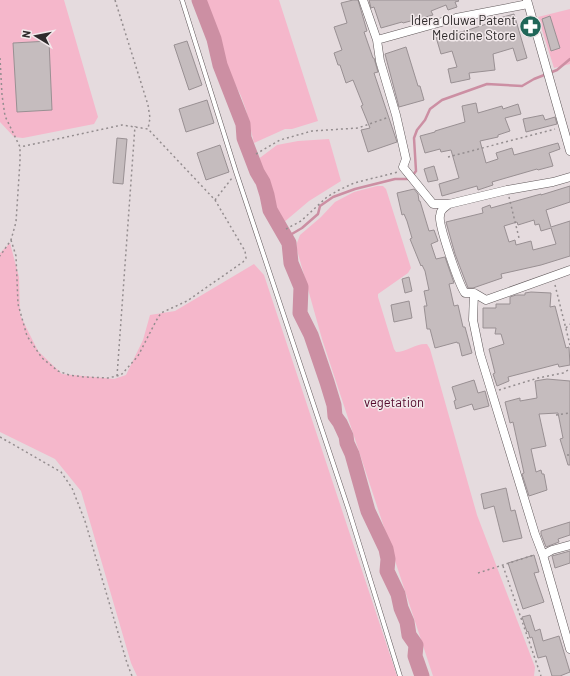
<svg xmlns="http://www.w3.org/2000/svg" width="570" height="676" viewBox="0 0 570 676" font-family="Barlow,sans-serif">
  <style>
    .green { fill: #f5b7cb }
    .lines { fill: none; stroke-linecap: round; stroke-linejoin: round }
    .stream { stroke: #cc8fa3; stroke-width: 2.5 }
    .river { stroke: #cc8fa3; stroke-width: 15 }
    .building { fill: #c5bcbe; stroke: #999093; fill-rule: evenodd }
    .service-casing { stroke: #61595b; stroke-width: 5 }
    .minor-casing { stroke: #61595b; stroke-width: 9 }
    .path { stroke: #948d8f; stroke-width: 1.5; stroke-dasharray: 2 3; stroke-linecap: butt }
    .service { stroke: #fff; stroke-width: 4 }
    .minor { stroke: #fff; stroke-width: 8 }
    .labels { text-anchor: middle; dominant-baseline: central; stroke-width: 3; stroke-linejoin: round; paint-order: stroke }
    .poi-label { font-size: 13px; fill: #2e2a2b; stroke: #f2e9eb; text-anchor: end }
    .park-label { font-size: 13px; fill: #550b2e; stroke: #f2e9eb }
  </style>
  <rect width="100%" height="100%" fill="#e5dbde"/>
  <!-- green -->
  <path class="green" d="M0 0H64L98 117 94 124 23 138 14 137 0 122Z
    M206 0H279L318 121 292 129H285L254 143 246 110 241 96 226 66Z
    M570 9V64L554 68 538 17Z
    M329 139 341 181 309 201 283 223 269 204 257 160 277 145 298 141Z
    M377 186H383L386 189 411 268 408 273 378 294V297L394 349 396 352C407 352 416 343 427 344L430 349 477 515 535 667 534 676H433L322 339 297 250V243L300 235 321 217 335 202 354 192Z
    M10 243 19 277 20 315 38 351 62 374 114 379 126 375 143 340 150 315 175 311 254 264 264 275 397 676H137L131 663 81 491 55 459 0 432V253Z"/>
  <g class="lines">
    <!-- stream -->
    <path class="stream" d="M413 175 416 171 414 138 417 130 425 120 430 109 442 100 487 84 522 86 534 79 557 70 570 59
      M285 238 302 228 318 214 320 206 333 197 355 189 395 179H410"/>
    <!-- river -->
    <path class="river" d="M199 0 214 39 220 65 243 124 244 138 257 172 263 182 267 195 270 210 289 243 291 263 301 287 300 313 311 335 327 382 334 405 335 416 340 423 346 436 347 443 352 454 368 511 386 549 388 559 387 571 398 594 401 608 407 622 409 635 416 645 415 656 422 676"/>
  </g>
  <!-- building -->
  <path class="building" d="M353 0H358L367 31 364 32 373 58H374L378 72 374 73 397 142 368 152 361 130 370 128 361 106 363 105 353 80 346 83 340 65H338L334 53 342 50 334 27 347 23 341 3Z
    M369 0H458L459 1 455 2 457 7 448 10 446 5 431 11 433 15 403 23 402 22 381 28 374 7 371 8Z
    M514 14 527 58 517 61 513 48 493 54 495 70 469 73 470 79 451 83 448 69 457 67 452 51 441 54 436 37 445 34 446 36 468 30 496 21V19Z
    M550 16 560 48 551 51 542 19Z
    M49 41 52 110 17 112 13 43Z
    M187 41 202 85 189 90 174 45Z
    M406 47 418 86H420L424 100 399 107 385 54Z
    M207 100 214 123 186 132 179 109Z
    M476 103 478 113 502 106 503 109 518 104 521 114 505 118 510 131 498 135V137L480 141 486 163 498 159 496 153 512 148 514 155 558 143 560 149 549 153 553 166 538 170 537 169 492 182 493 185 478 190 477 186 442 196 439 184 459 178 451 150 441 152 440 149 425 153 420 136 435 132V131L465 122 462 106Z
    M543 115 545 120 555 117 557 124 526 132 523 119Z
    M117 138 127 139 123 184 113 183Z
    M220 145 229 172 206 180 197 153Z
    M434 166 438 180 428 182 424 169Z
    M570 186V202L546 210 551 227 570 221V256L541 265 501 274 502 278 473 288H468L455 254 446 222 483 213 482 208 490 205 491 208 541 194V195ZM534 220 535 225 539 224 541 231 551 228 556 244 533 250 531 241 516 245 515 240 509 242 504 226 517 222 518 225Z
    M414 189 418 194 419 201H420L429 231 434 230 438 241 431 244 436 259 445 257 454 283 449 284 454 306 458 305 463 327H465L472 353 462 356 459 343H457V342L435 348 430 329H427L424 306H427L424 291 429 290 425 271 422 265 421 266 410 239 412 238 407 221 404 214 402 215 397 193Z
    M409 277 412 291 405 293 402 279Z
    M531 292 551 293 550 307 555 306 566 348 569 347 570 365 559 367 558 364 508 377 509 381 497 386 493 374 495 373 489 349 504 344 501 334H495L496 328H483V308H496V304H510V297L516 295H525V293Z
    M409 301 412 318 394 322 391 305Z
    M547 379 570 381V465H568L560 439 563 438 558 413 539 414 546 446 531 449 536 472 541 470 542 474H544L547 490 529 496 522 474 524 473 513 422 510 423 505 402 520 398V401L537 398 535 381Z
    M474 380 478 393 485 391 489 406 474 410 472 404 456 409 454 401 456 400 452 387Z
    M506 488 511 511 515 510 522 538 503 542 494 506 484 509 481 494Z
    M570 522V535L558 539 559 542 546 547 541 534V531Z
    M570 551V563L555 568 552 556Z
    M534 555 539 572 534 573 544 602 523 609 508 563Z
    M530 615 535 631 540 629 543 641 559 636 570 672 560 676H552L546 656 538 658 532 637 530 638 528 631 527 632 522 617Z"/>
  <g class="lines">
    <defs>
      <path id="service" d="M182 0 236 172 349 511 400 676"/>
      <path id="minor" d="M363 0 377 40 380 61 396 115 406 159 403 167 433 204H449L507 190 553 182 570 177
        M527 0 570 151
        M377 40 456 18 528 4
        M449 204C444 208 440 210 440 216 438 225 460 287 465 293H474L486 300 570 270
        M474 293 473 320 480 354 535 534 543 555 570 649
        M543 555 552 550 570 545"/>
    </defs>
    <!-- service casing -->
    <use href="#service" class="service-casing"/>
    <!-- minor casing -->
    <use href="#minor" class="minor-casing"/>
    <!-- path -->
    <path class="path" d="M115 0 148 105 150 118 148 129
      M0 58 2 95 5 116 20 147V161L16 222 11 240 0 256
      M256 154 280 140 312 131 358 128 389 117
      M448 157 555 129
      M509 197 519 238
      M215 200 232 178
      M286 229 301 221 327 197 339 190 354 183 398 172
      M11 240 16 256 18 304 27 336 42 358 58 371 69 375 84 377 108 378 121 375 138 356 156 321 161 313 187 301 243 262 246 258 245 251 215 200 148 129 122 125 20 147
      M555 285 570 345
      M566 328 570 324
      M117 376 135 126
      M499 390 538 378 563 373 570 369
      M556 415 570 413
      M0 437 61 472 72 488 85 521 127 663 132 676
      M567 455H570
      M503 566 541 676
      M478 573 534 555"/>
    <!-- service -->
    <use href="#service" class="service"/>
    <!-- minor -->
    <use href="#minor" class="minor"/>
  </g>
  <!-- icons -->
  <defs>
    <symbol id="pharmacy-disc" viewBox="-11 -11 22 22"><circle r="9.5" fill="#206658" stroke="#f2e9eb"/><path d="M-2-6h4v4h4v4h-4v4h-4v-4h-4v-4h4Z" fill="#fff"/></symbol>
  </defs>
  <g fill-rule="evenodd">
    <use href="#pharmacy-disc" x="518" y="14" width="25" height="25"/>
  </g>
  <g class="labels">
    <!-- poi labels -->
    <g class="poi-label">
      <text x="516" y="20">Idera Oluwa Patent<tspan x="516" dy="15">Medicine Store</tspan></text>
    </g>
    <!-- park labels -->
    <g class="park-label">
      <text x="394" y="402">vegetation</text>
    </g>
  </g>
  <!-- north arrow -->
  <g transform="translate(36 36) rotate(280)" stroke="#f2e9eb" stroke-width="3" paint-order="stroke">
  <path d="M0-3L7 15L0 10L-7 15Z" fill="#2e2a2b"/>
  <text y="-6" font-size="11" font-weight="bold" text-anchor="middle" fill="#2e2a2b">N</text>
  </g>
</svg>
